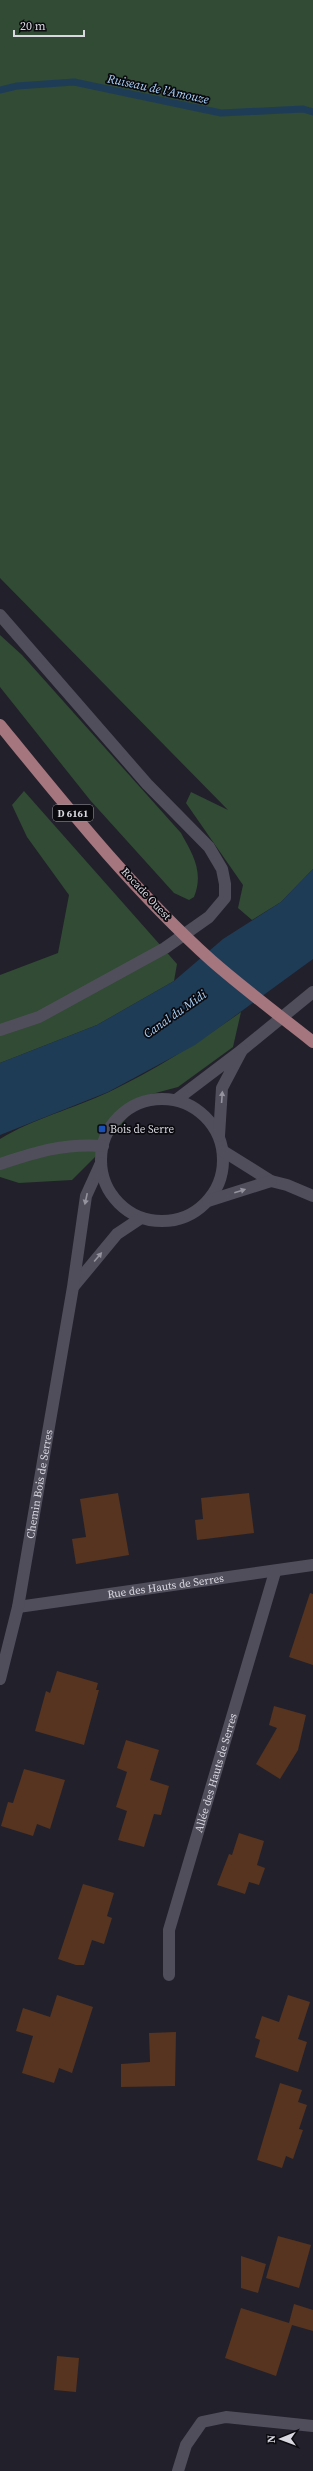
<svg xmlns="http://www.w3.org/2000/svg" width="313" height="2471" viewBox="0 0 313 2471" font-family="'Source Serif 4',serif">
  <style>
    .green { fill: #314b34 }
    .water { fill: #1f3c57 }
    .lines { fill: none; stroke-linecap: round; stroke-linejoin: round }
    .stream { stroke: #1f3c57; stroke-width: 7 }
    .building { fill: #56341f }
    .lane { stroke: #504e5b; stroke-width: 12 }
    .street { stroke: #504e5b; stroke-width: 12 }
    .primary { stroke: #a5767e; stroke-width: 12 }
    .oneway { fill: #94939e }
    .transit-dot { fill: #1a4fb4; stroke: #0b0a0f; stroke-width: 1.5 }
    .labels { text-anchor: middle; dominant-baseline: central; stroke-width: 3.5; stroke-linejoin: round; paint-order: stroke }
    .shield { fill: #0b0a0f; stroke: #9b9aa1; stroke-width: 1 }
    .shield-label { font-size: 10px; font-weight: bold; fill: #d9d8e0 }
    .street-label { font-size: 11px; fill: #d9d8e0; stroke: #0b0a0f }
    .poi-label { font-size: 11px; fill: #d9d8e0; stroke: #0b0a0f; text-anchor: start }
    .water-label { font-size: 12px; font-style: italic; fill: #abd4fc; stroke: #0b0a0f }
  </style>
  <rect width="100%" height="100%" fill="#22202b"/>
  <!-- green -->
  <path class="green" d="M0 0H313V869L281 902 252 920 238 908 243 885 186 803 191 792 228 810 0 578Z
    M0 635 22 655 181 833C193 855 204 872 194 897L189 900 174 893 90 800 0 687Z
    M24 791 177 964 174 981 97 1025 0 1063V975L58 953 69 895 27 837 12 805Z
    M241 1012 233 1047 178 1087 148 1095 124 1121 98 1154 72 1180 19 1183 0 1177V1139C34 1118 73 1109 109 1092 155 1070 199 1042 241 1012Z"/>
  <!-- water -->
  <path class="water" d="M313 869V959L195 1045 108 1092 0 1135V1063L97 1025 174 981 223 939 281 902Z"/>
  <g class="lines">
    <!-- stream -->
    <path class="stream" d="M0 90 17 86 74 82 221 113 303 109 313 112"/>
  </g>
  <!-- building -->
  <path class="building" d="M118 1493 129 1555 76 1564 72 1539 86 1537 80 1499Z
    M249 1493 254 1533 197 1540 195 1520 203 1519 201 1498Z
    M310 1593 313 1594V1665L289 1657Z
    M57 1671 98 1683 96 1690H99L84 1745 35 1731 46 1691 50 1693Z
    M274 1706 306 1715 298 1750 280 1779 256 1764 277 1728 269 1725Z
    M126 1740 159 1750 150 1780 169 1786 161 1815 154 1814 144 1847 118 1840 127 1811 116 1807 127 1772 117 1768Z
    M24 1769 65 1780 50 1829 37 1824 33 1836 1 1826 8 1802 13 1803Z
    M239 1833 264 1841 257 1865 265 1868 259 1885 249 1882 245 1894 217 1885 229 1854 232 1855Z
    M83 1884 114 1893 107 1916 112 1918 104 1944 92 1940 84 1965H76L58 1959Z
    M57 1995 93 2007 72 2073 59 2068 54 2083 22 2073 33 2036 16 2031 23 2008 50 2017Z
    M288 1995 310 2002 298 2039 307 2042 298 2072 255 2057 260 2040 255 2038 262 2016 279 2022Z
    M176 2032 175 2086 121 2087V2064L150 2062 149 2033Z
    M280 2083 302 2090 298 2102 307 2105 299 2129 303 2130 293 2159 286 2156 282 2168 257 2160Z
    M278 2236 311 2245 299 2288 266 2278Z
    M241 2256 266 2264 258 2293 241 2288Z
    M294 2304 313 2310V2331L292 2325 276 2376 225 2358 241 2308 289 2323Z
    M57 2356 79 2358 76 2392 54 2390Z"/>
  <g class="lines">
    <!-- lane -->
    <path class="lane" d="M0 615 147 784 209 847 222 869 225 884V898L209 917 165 948 39 1017 0 1030"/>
    <!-- street -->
    <g class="street">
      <path d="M242 1050 313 992"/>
      <circle cx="162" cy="1160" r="61"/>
      <path d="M176 1100 242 1050 222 1088 219 1136"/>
      <path d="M223 1151 271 1181 287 1185 313 1196"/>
      <path d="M0 1164C36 1152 64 1143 103 1146"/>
      <path d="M208 1201 271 1181"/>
      <path d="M74 1286 117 1234 141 1218"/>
      <path id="s1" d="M18 1607 313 1565"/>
      <path id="s2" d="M0 1679 18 1607 73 1287 86 1196 101 1163"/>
      <path id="s3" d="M169 1975V1930L275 1572"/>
      <path d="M178 2471 186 2445 202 2422 226 2417 313 2426"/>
    </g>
    <!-- primary -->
    <path class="primary" d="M0 725C66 806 133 890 212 961 244 989 279 1015 313 1042"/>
  </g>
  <!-- one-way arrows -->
  <defs><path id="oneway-solid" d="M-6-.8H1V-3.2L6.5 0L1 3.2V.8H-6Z"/></defs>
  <g class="oneway">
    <use href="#oneway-solid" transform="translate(222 1097) rotate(-86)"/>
    <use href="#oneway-solid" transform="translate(240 1191) rotate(-17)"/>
    <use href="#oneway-solid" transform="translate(86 1199) rotate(102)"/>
    <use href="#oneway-solid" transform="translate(98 1257) rotate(-50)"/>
  </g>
  <!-- markers -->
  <rect class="transit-dot" x="98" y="1125" width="8" height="8" rx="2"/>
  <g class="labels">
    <!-- shield labels -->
    <rect class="shield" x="53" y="805" width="40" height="16" rx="3"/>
    <g class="shield-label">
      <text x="73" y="813">D 6161</text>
    </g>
    <!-- street labels -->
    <g class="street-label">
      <text transform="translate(146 894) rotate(47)">Rocade Ouest</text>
      <text stroke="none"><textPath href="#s2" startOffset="199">Chemin Bois de Serres</textPath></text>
      <text stroke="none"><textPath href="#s1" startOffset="149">Rue des Hauts de Serres</textPath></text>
      <text stroke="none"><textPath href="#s3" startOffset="209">Allée des Hauts de Serres</textPath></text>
    </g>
    <!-- poi labels -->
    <g class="poi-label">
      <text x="110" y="1129">Bois de Serre</text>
    </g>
    <!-- water labels -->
    <g class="water-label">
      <text transform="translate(158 89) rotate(12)">Ruiseau de l'Amouze</text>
      <text transform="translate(175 1014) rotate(-35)">Canal du Midi</text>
    </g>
  </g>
  <!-- north arrow -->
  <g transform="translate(281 2439) rotate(269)" stroke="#0b0a0f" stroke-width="3" paint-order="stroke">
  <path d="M0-3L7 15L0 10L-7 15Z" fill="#d9d8e0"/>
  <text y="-6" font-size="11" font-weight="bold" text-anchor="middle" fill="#d9d8e0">N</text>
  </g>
  <!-- scale -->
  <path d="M14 30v6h70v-6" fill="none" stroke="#d9d8e0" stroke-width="2"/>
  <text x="20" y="30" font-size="12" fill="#d9d8e0" stroke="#0b0a0f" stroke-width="3" paint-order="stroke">20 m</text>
</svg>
